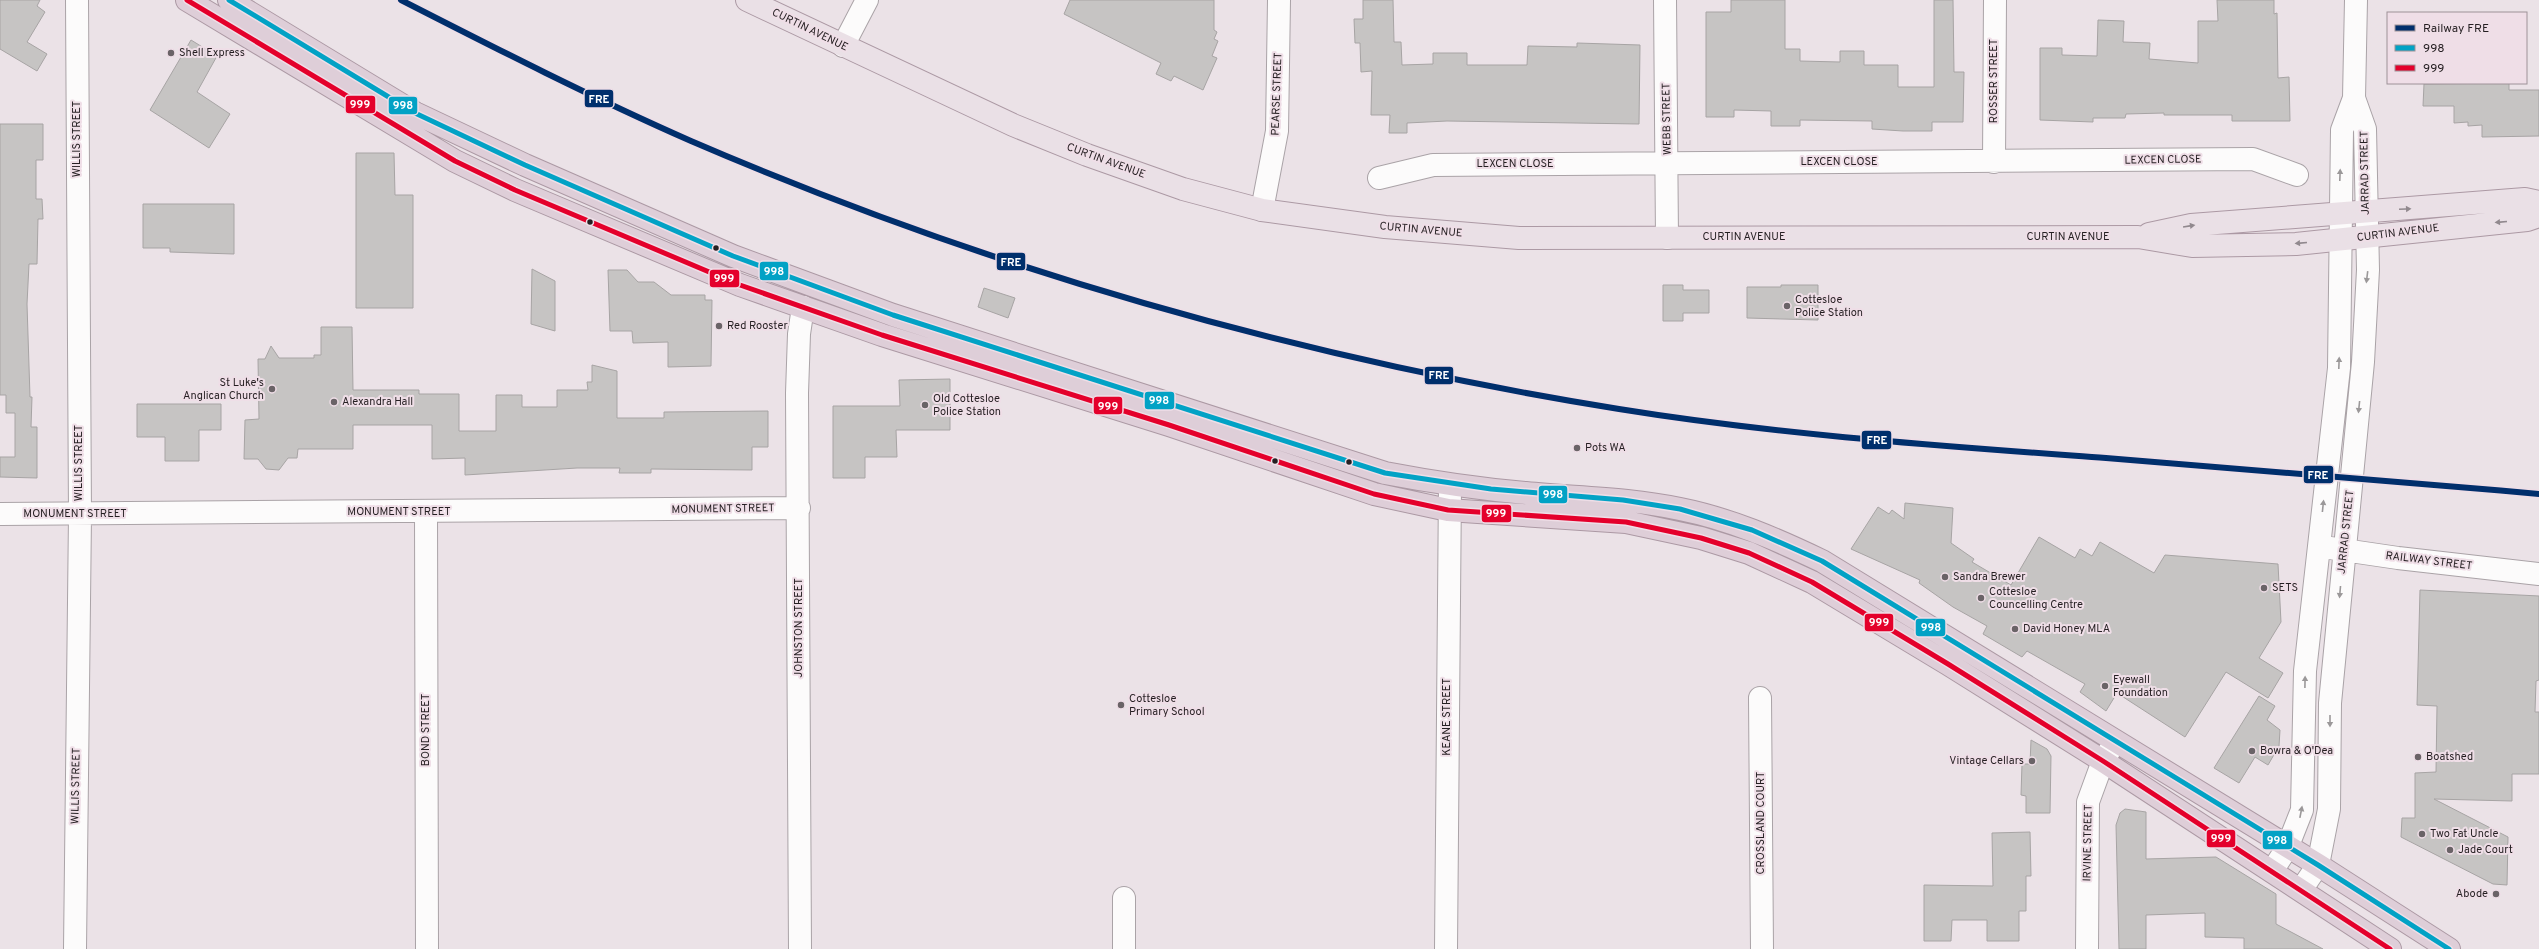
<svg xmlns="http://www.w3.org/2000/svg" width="2539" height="949" viewBox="0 0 2539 949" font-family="Overpass,sans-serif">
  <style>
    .building { fill: #c6c4c3; stroke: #a7a4a4 }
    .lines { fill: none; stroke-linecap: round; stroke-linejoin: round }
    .minor-casing { stroke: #aaa3a7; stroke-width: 24 }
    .major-casing { stroke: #ac99a4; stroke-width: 24 }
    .highway-casing { stroke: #ac99a4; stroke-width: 24 }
    .minor { stroke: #fcfbfb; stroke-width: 22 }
    .major { stroke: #eae0e6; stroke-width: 22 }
    .highway { stroke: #deced8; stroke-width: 22 }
    .bus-1-casing { stroke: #efdee7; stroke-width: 8 }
    .bus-2-casing { stroke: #efdee7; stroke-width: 8 }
    .bus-1 { stroke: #02a2c5; stroke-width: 5 }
    .bus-2 { stroke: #e4002b; stroke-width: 5 }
    .rail-1-casing { stroke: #efdee7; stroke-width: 9 }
    .rail-1 { stroke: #002f6c; stroke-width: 6 }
    .oneway { fill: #9b9899 }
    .oneway2 { fill: #91898e }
    .poi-dot { fill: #6a6367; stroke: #efdee7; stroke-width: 1.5 }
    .bus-dot { fill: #251f22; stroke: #efdee7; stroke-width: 1.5 }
    .labels { text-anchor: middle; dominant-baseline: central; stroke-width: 4; stroke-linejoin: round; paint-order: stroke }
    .street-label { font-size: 11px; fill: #251f22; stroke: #efdee7 }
    .poi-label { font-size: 11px; fill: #251f22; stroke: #efdee7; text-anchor: start }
    .line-badge { stroke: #efdee7; stroke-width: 1.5 }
    .badge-label { font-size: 11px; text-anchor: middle; font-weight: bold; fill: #fff }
  </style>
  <rect width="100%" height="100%" fill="#ebe2e7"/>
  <!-- building -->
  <path class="building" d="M0 0H40L37 6 45 12 27 42 47 54 37 71 0 49Z
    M1070 0H1214V30L1217 32 1214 39 1218 41 1212 56 1217 58 1203 90 1174 76 1171 81 1156 74 1161 63 1064 14Z
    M1363 0H1393L1394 42H1401L1402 65 1433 64V53H1467V65H1527L1528 46 1577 47V43L1640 45 1639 124 1447 121 1407 123V133H1389L1390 115H1371L1372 71 1361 72 1360 43H1355L1354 19H1363Z
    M1731 0H1785V49H1800V61L1840 62V51H1864V65H1898V87H1934V0H1953L1954 72H1964L1963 122H1932V131H1903L1872 129V121L1800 120V126H1771V111L1734 110V117H1706V12H1731Z
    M2217 0H2274V14L2277 13 2278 78 2289 77 2290 121H2232V115H2164V113L2126 114 2125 118H2093V122L2040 120V48H2062V55L2097 56 2098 20 2124 21 2123 42 2150 43 2149 59 2198 63V21H2218Z
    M191 40 217 56 197 92 230 114 209 148 150 110Z
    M2509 83V90H2539V136L2482 137V125L2468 126V122L2454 123V106H2423L2424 84Z
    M0 124H43V160H36V199H42L43 219H38L37 264H29L27 304 30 397H32L31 427H37V478L0 477V457H15V413H6V395H0Z
    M356 153H394L395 195H413V308H356Z
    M143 204H234V254L170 252V248H143Z
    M532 269 555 281V331L531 324Z
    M608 270H627L638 282H654L671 295H705V300H712L711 366 668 367V342L633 343 632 331H610Z
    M1663 285H1683V290H1709V313H1683V321H1663Z
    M1781 285H1818V320L1747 318V287H1781Z
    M984 288 1015 298 1008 318 978 307Z
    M321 327H352L353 390H419V394H459V431H496V395H522V407H557V390H588L587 382H592V365L617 371V418H664V412L768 411V447H752V470L651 469V473H619L620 468H577L465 475V458L432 459V425H353V449H298L297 458H288L279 470 266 469 258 459H244L245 420 259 419 258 359H265L271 346 279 358H314V355H321Z
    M950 379V430H896L897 457H865V478H833V406H900L899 380Z
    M137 404H221V430H199V461H165V437H137Z
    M1905 503 1953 508 1951 543 1974 559 1972 562 2011 585 2039 537 2075 558 2080 549 2092 556 2100 542 2154 573 2165 555 2278 564 2281 622 2259 658 2283 673 2268 698 2226 672 2185 737 2117 693 2106 711 2080 692 2085 684 2027 651 2022 657 1983 634 1987 626 1953 607 1919 583 1920 580 1851 549 1878 507 1889 514 1892 510 1904 519Z
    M2420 590 2539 596V680L2536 681 2535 712H2539V774H2512V801L2434 799 2508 837 2507 885 2493 884 2401 837 2402 818H2415V773L2436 772 2437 706 2417 705Z
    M2259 696 2275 706 2267 720 2280 730 2279 746 2268 765 2255 757 2239 783 2214 768Z
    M2031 740 2047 749 2051 756 2050 813H2026V796L2021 795 2022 764H2030Z
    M2125 809 2146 812V859L2216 857 2276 894V924L2323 949H2244V938L2205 937V913L2146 915V949H2119L2116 825 2120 813Z
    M2030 832 2031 876H2026V911H2019V941H1987V920H1952L1951 941H1924V885L1993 886 1992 833Z"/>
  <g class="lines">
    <defs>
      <path id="minor" d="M1665 0 1667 238
        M843 46 867 0
        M1994 162 1995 0
        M1379 178 1433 165 2253 159 2297 175
        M1262 210 1277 131 1279 0
        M426 511 427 949
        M0 514 799 508
        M2330 548 2398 558 2539 574
        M1760 698 1762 949
        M2272 871 2287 848 2302 810 2305 671 2339 368 2342 130 2354 98 2356 0
        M2301 890 2318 865 2329 809 2330 703 2363 362 2368 270 2365 129 2354 98
        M1124 898V949
        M75 949 80 515 77 0
        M800 949 797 393 799 334 803 307
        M1446 949 1450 485
        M2087 949 2088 802 2103 761 2115 742"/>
      <path id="major" d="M747 0 1013 125 1087 155 1183 189 1262 210 1385 227 1519 238 2138 237 2192 246 2296 244 2527 220 2539 216
        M2149 234 2191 225 2525 199 2539 202"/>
      <path id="highway" d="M187 0 455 161 515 190 740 285 882 335 1169 425 1374 494 1448 510 1626 522 1701 538 1749 553 1812 582 1948 664 2103 761 2390 949
        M229 0 415 113 525 165 733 256 893 315 1385 473C1432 482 1479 489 1526 493 1578 498 1629 498 1680 509 1730 519 1776 539 1822 561L2318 865 2449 949"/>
    </defs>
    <!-- minor casing -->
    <use href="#minor" class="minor-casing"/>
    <!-- major casing -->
    <use href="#major" class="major-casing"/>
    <!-- highway casing -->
    <use href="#highway" class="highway-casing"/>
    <!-- minor -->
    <use href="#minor" class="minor"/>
    <!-- major -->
    <use href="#major" class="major"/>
    <!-- highway -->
    <use href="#highway" class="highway"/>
    <defs>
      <path id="bus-1" d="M229 0 415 113 525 165 733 256 893 315 1385 473 1491 489 1623 500 1680 509 1752 530 1822 561 2318 865 2449 949"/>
      <path id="bus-2" d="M187 0 455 161 515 190 740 285 882 335 1169 425 1374 494 1448 510 1626 522 1701 538 1749 553 1812 582 1948 664 2103 761 2390 949"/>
    </defs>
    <!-- bus-1 casing -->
    <use href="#bus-1" class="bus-1-casing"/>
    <!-- bus-2 casing -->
    <use href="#bus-2" class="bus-2-casing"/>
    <!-- bus-1 -->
    <use href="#bus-1" class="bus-1"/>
    <!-- bus-2 -->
    <use href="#bus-2" class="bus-2"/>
    <defs>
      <path id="rail-1" d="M401 0C497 49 593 98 691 141 988 269 1301 358 1619 409 1780 435 1944 446 2106 458 2251 469 2395 481 2539 494"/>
    </defs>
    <!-- rail-1 casing -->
    <use href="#rail-1" class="rail-1-casing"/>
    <!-- rail-1 -->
    <use href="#rail-1" class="rail-1"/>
  </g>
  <!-- one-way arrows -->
  <defs><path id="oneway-solid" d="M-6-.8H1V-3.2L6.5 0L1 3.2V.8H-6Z"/></defs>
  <g class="oneway">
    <use href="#oneway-solid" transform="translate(2340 175) rotate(-88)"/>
    <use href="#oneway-solid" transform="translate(2367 277) rotate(97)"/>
    <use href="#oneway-solid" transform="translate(2339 363) rotate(-88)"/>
    <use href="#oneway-solid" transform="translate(2359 407) rotate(96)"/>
    <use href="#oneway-solid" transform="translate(2323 506) rotate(-84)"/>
    <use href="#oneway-solid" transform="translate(2340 592) rotate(95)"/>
    <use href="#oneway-solid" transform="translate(2305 682) rotate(-89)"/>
    <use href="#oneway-solid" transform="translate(2330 721) rotate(90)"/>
    <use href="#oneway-solid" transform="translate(2301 812) rotate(-79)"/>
  </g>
  <g class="oneway2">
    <use href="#oneway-solid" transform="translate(2405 209) rotate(-3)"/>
    <use href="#oneway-solid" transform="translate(2501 222) rotate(175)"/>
    <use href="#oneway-solid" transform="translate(2189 226) rotate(-9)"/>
    <use href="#oneway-solid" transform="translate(2301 243) rotate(175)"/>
  </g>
  <!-- markers -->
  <g class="poi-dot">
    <circle cx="171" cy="53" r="4"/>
    <circle cx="1787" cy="306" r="4"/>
    <circle cx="719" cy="326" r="4"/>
    <circle cx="272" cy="389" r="4"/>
    <circle cx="334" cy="402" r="4"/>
    <circle cx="925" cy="405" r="4"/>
    <circle cx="1577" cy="448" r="4"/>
    <circle cx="1945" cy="577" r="4"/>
    <circle cx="2264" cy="588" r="4"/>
    <circle cx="1981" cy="598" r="4"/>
    <circle cx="2015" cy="629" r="4"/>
    <circle cx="2105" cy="686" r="4"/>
    <circle cx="1121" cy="705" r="4"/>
    <circle cx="2252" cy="751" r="4"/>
    <circle cx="2418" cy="757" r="4"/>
    <circle cx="2032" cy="761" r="4"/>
    <circle cx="2422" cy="834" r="4"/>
    <circle cx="2450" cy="850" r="4"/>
    <circle cx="2496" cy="894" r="4"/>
  </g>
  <g class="bus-dot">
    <circle cx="590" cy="222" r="3.5"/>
    <circle cx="716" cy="248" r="3.5"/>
    <circle cx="1275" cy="461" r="3.5"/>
    <circle cx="1349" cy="462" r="3.5"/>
  </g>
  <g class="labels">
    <!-- street labels -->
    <g class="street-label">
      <text transform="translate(810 30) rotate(26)">CURTIN AVENUE</text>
      <text transform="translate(1994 81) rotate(-90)">ROSSER STREET</text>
      <text transform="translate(1277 94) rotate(-88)">PEARSE STREET</text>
      <text transform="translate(1667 119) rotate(-91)">WEBB STREET</text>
      <text transform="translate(77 139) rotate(-90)">WILLIS STREET</text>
      <text transform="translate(2163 160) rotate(-1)">LEXCEN CLOSE</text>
      <text transform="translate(1106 161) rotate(20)">CURTIN AVENUE</text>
      <text x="1839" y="162">LEXCEN CLOSE</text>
      <text x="1515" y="164">LEXCEN CLOSE</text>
      <text transform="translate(2365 173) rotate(-91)">JARRAD STREET</text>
      <text transform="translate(1421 230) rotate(5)">CURTIN AVENUE</text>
      <text transform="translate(2398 233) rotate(-7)">CURTIN AVENUE</text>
      <text x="1744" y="237">CURTIN AVENUE</text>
      <text x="2068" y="237">CURTIN AVENUE</text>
      <text transform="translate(79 463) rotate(-90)">WILLIS STREET</text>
      <text transform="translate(723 509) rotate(-1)">MONUMENT STREET</text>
      <text x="399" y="512">MONUMENT STREET</text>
      <text x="75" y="514">MONUMENT STREET</text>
      <text transform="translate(2346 532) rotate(-84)">JARRAD STREET</text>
      <text transform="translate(2429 561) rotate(7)">RAILWAY STREET</text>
      <text transform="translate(799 628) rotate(-90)">JOHNSTON STREET</text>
      <text transform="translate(1447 717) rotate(-90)">KEANE STREET</text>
      <text transform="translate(426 730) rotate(-90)">BOND STREET</text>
      <text transform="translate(76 786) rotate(-89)">WILLIS STREET</text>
      <text transform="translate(1761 823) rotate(-90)">CROSSLAND COURT</text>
      <text transform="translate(2088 843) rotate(-89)">IRVINE STREET</text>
    </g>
    <!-- poi labels -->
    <g class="poi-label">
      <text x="179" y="53">Shell Express</text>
      <text x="1795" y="300">Cottesloe<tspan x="1795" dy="13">Police Station</tspan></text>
      <text x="727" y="326">Red Rooster</text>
      <text x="264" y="383" text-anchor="end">St Luke's<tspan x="264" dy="13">Anglican Church</tspan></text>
      <text x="933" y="399">Old Cottesloe<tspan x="933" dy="13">Police Station</tspan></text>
      <text x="342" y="402">Alexandra Hall</text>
      <text x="1585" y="448">Pots WA</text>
      <text x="1953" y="577">Sandra Brewer</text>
      <text x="2272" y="588">SETS</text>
      <text x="1989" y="592">Cottesloe<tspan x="1989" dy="13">Councelling Centre</tspan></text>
      <text x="2023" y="629">David Honey MLA</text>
      <text x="2113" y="680">Eyewall<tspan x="2113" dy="13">Foundation</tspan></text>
      <text x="1129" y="699">Cottesloe<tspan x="1129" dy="13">Primary School</tspan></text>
      <text x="2260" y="751">Bowra &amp; O'Dea</text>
      <text x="2426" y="757">Boatshed</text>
      <text x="2024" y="761" text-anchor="end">Vintage Cellars</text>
      <text x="2430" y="834">Two Fat Uncle</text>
      <text x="2458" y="850">Jade Court</text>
      <text x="2488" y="894" text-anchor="end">Abode</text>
    </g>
  </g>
  <g class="line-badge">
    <rect x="584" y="89" width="30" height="19" rx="4" fill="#002f6c"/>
    <rect x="345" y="95" width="31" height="19" rx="4" fill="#e4002b"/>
    <rect x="388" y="96" width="30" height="19" rx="4" fill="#02a2c5"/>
    <rect x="996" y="252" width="30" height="19" rx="4" fill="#002f6c"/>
    <rect x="759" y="261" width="30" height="20" rx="4" fill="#02a2c5"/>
    <rect x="709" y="269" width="31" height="19" rx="4" fill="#e4002b"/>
    <rect x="1424" y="366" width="30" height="19" rx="4" fill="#002f6c"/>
    <rect x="1144" y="391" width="31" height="19" rx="4" fill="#02a2c5"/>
    <rect x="1093" y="396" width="30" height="19" rx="4" fill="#e4002b"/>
    <rect x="1861" y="430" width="31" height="20" rx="4" fill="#002f6c"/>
    <rect x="2303" y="465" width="31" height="19" rx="4" fill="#002f6c"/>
    <rect x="1538" y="485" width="30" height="19" rx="4" fill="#02a2c5"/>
    <rect x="1481" y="504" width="31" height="19" rx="4" fill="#e4002b"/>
    <rect x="1864" y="613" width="30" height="19" rx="4" fill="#e4002b"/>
    <rect x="1915" y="618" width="31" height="19" rx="4" fill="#02a2c5"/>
    <rect x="2206" y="829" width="30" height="19" rx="4" fill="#e4002b"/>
    <rect x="2262" y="830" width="31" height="20" rx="4" fill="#02a2c5"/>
  </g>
  <g class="badge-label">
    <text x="599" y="103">FRE</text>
    <text x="360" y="108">999</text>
    <text x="403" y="109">998</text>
    <text x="1011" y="266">FRE</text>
    <text x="774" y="275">998</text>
    <text x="724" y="282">999</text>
    <text x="1439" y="379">FRE</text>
    <text x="1159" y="404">998</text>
    <text x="1108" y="410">999</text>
    <text x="1877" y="444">FRE</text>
    <text x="2318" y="479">FRE</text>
    <text x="1553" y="498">998</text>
    <text x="1496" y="517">999</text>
    <text x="1879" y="626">999</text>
    <text x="1931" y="631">998</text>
    <text x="2221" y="842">999</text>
    <text x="2277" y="844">998</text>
  </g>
  <!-- legend -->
  <rect x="2387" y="12" width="140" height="72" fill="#efdee7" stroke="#9e9298"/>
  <rect x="2395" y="25" width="20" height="6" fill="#002f6c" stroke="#9e9298"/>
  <text x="2423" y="32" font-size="12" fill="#251f22">Railway FRE</text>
  <rect x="2395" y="45" width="20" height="6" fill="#02a2c5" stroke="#9e9298"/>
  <text x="2423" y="52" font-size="12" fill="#251f22">998</text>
  <rect x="2395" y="65" width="20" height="6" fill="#e4002b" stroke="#9e9298"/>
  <text x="2423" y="72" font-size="12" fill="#251f22">999</text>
</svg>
